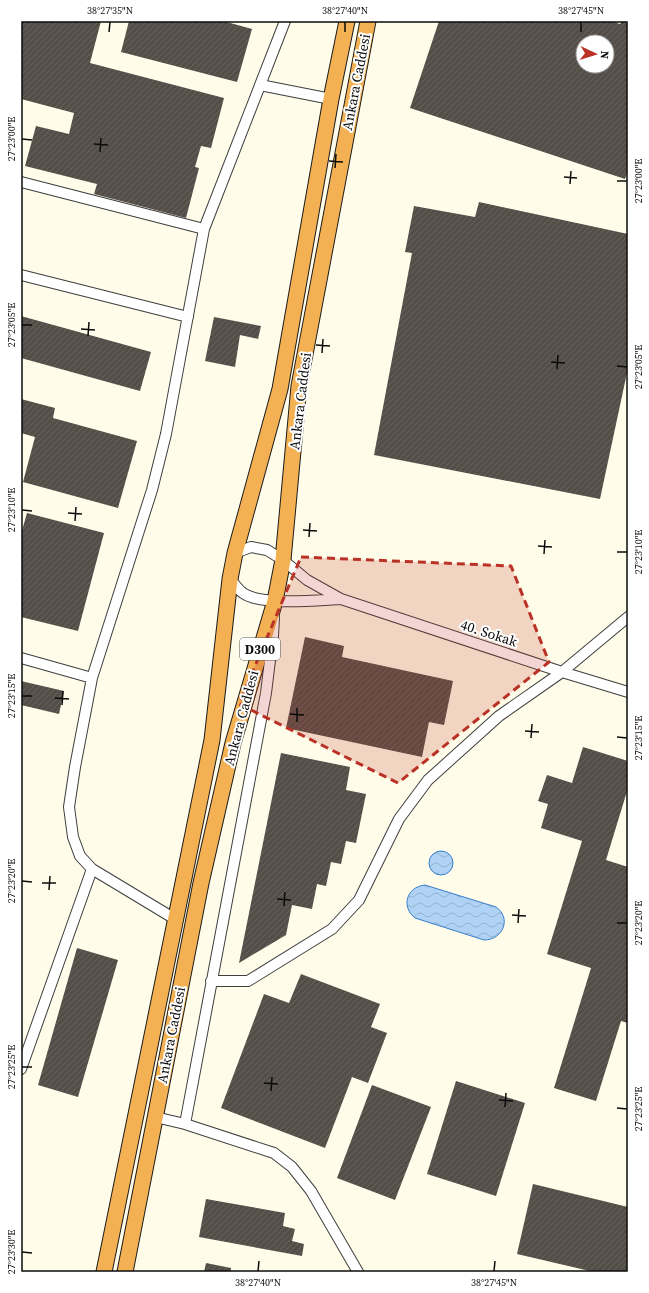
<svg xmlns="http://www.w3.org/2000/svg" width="649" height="1293" viewBox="0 0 649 1293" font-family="'Source Serif 4',serif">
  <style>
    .water { fill: url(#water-waves); stroke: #377dcc }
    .building { fill: url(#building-hatch); fill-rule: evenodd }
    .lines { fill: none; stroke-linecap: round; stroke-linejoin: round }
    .minor-casing { stroke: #3e3e3e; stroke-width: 12 }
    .highway-casing { stroke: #1c1c1c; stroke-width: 17 }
    .minor { stroke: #fff; stroke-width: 10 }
    .highway { stroke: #f3b153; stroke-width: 15 }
    .marked { fill: #ba3125; fill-opacity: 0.2; stroke: #ba3125; stroke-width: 3; stroke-dasharray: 8 5; stroke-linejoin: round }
    .ticks { fill: none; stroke: #0b0b0b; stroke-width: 1.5 }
    .labels { text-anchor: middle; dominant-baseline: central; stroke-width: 4; stroke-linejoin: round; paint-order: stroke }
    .shield { fill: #fff; stroke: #545454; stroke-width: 1 }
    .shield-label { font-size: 13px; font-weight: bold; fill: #0b0b0b }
    .street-label { font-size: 14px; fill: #0b0b0b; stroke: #fff }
    .neatline { fill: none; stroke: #0b0b0b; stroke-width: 1.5 }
    .ticks-label { font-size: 10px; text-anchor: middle; fill: #0b0b0b }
  </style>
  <defs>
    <pattern id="water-waves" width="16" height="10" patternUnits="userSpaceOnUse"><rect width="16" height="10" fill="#afd2f5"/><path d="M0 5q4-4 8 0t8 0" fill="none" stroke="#95b3d1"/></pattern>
    <pattern id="building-hatch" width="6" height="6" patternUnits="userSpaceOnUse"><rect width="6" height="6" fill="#544e48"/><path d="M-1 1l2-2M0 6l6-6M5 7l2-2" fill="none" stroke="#68635e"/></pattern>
  </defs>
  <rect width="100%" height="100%" fill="#fffdea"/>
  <!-- water -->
  <path class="water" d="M429 863a12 12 0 1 1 24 0a12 12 0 1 1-24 0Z
    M425 885 496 907C512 918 503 940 484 940L415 918C401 907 406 887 425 885Z"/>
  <!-- building -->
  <path class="building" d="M21 21H101L90 63 224 98 211 148 201 146 195 167 199 168 186 218 94 194 97 184 25 166 36 126 69 134 74 113 21 99Z
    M129 21H223L252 29 237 82 121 52Z
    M439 21H611L620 24 622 21H628V170L625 179 410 108ZM583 42H607V66H583Z
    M479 202 628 234V368L600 499 374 455 412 253 405 252 414 206 475 217Z
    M21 316 151 352 140 391 21 358Z
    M214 317 261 326 258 339 240 335 235 367 205 361Z
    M21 399 55 408 53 418 137 441 118 508 23 482 35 437 21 433Z
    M27 513 104 533 78 631 21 617V534Z
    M305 637 344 646 342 657 453 681 444 725 429 722 422 757 286 728Z
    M21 681 64 691 59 714 21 705Z
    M583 747 628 761V788L606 860 628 867V1023L621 1021 596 1101 554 1088 591 968 547 954 582 841 541 828 548 804 538 801 547 775 572 783Z
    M281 753 350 767 346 790 366 794 356 843 346 841 341 864 331 862 326 886 317 884 312 909 292 905 286 935 239 963Z
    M77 948 118 960 78 1097 38 1085Z
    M301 974 380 1004 371 1027 387 1033 368 1083 352 1077 325 1148 221 1108 264 994 289 1003Z
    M456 1081 525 1103 496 1196 427 1174Z
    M372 1085 431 1107 395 1200 337 1178Z
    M533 1184 628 1207V1272H594L517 1254Z
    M206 1199 285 1213 283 1226 295 1229 292 1241 304 1244 302 1256 199 1237Z
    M206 1263 231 1268V1272H204Z"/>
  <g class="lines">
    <defs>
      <path id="minor" d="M260 85 331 99
        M21 182 204 229
        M21 275 188 317
        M235 553 251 547 267 550 283 560 307 580 341 599 562 672 628 692
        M230 579C234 583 238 590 243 593 260 606 318 600 340 599
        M21 658 92 678
        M175 919 92 869 80 856 73 837 69 807 75 767 92 678 152 490 166 434 204 229 285 21
        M211 981H248L332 929 359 900 399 819 428 780 499 716 562 672 628 617
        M21 1069 92 869
        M155 1117 185 1124 274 1153 292 1167 311 1191 358 1272
        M185 1124 266 693 273 636 274 618"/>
      <path id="highway" d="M104 1272 212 740 230 579 235 553 280 389 331 99 347 21
        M125 1272 201 883 233 743 275 601 283 560 299 386 368 21"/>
    </defs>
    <!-- minor casing -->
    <use href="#minor" class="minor-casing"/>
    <!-- highway casing -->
    <use href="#highway" class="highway-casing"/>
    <!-- minor -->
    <use href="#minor" class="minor"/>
    <!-- highway -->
    <use href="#highway" class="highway"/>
  </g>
  <!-- marked area -->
  <path class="marked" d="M301 557 511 566 549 662 398 783 239 704Z"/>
  <!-- ticks -->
  <path class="ticks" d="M109 32 110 22M345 32V22M581 32V22M22 139 32 140M94 144 108 145M100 152 101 138M329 161 343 162M335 168 336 154M564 177 577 178M617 181H627M570 184 571 171M22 325H32M81 329 95 330M88 336 89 322M316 345 330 346M322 353 323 339M551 362 565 363M617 366 627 367M557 369 558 355M22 510 32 511M68 513 82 514M75 521 76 507M303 530 317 531M309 537 310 523M538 546 552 547M617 552H627M544 554 545 540M22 696H32M55 698 69 699M62 705 63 691M290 714 304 715M297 722V708M525 731 539 732M617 737 627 738M531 738 532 724M22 881 32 882M42 883H56M49 890 50 876M277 899 291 900M284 906 285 892M512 915 526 916M518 923 519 909M617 923H627M22 1067H32M264 1083 278 1084M271 1091 272 1077M499 1100 513 1101M505 1107 506 1093M617 1108 627 1109M22 1252 32 1253M258 1271 259 1261M494 1271 495 1261"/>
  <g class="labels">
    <!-- shield labels -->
    <rect class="shield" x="240" y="638" width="40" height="22" rx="3"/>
    <g class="shield-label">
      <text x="260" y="649">D300</text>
    </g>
    <!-- street labels -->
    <g class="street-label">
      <text transform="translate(356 82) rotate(-79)">Ankara Caddesi</text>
      <text transform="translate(300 401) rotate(-83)">Ankara Caddesi</text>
      <text transform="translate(489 633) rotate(18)">40. Sokak</text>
      <text transform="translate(241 718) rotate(-75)">Ankara Caddesi</text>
      <text transform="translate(171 1035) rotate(-79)">Ankara Caddesi</text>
    </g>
  </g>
  <!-- border -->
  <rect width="649" height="1293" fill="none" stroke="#ffffff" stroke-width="44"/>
  <!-- north arrow -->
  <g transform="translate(595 54) rotate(94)"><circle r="19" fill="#ffffff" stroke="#9d9d9d"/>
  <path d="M0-3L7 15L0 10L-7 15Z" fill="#ba3125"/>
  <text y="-6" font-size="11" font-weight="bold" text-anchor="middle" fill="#0b0b0b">N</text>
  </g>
  <rect x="22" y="22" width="605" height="1249" class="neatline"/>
  <g class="ticks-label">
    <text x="110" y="14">38°27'35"N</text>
    <text x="345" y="14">38°27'40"N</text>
    <text x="581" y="14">38°27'45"N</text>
    <text transform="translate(11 139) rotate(-90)" y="4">27°23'00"E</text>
    <text transform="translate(638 181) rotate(-90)" y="4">27°23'00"E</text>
    <text transform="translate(11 325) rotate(-90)" y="4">27°23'05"E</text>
    <text transform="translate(638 367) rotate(-90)" y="4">27°23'05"E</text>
    <text transform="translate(11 510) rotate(-90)" y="4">27°23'10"E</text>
    <text transform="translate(638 552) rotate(-90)" y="4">27°23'10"E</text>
    <text transform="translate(11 696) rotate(-90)" y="4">27°23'15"E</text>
    <text transform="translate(638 738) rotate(-90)" y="4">27°23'15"E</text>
    <text transform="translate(11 881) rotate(-90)" y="4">27°23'20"E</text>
    <text transform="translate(638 923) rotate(-90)" y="4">27°23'20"E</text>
    <text transform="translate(11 1067) rotate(-90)" y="4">27°23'25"E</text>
    <text transform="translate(638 1109) rotate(-90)" y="4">27°23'25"E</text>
    <text transform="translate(11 1252) rotate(-90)" y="4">27°23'30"E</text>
    <text x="258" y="1286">38°27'40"N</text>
    <text x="494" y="1286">38°27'45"N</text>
  </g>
</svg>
